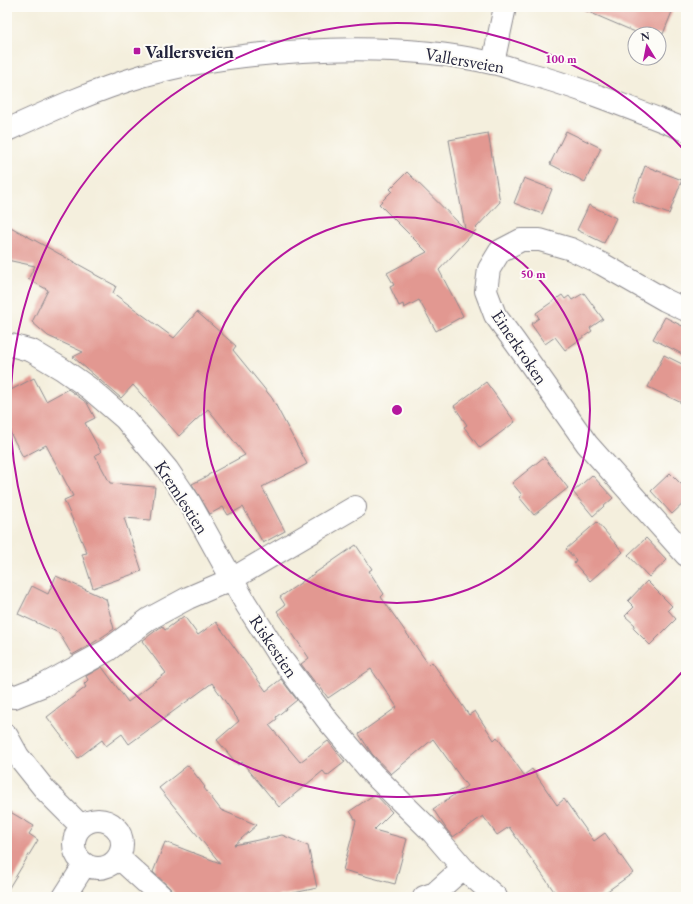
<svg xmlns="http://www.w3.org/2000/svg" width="693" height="904" viewBox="0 0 693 904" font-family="'EB Garamond',serif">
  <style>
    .building { fill: #e29891 }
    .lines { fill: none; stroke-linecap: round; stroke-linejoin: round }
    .minor-casing { stroke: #8b888c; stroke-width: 24 }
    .secondary-casing { stroke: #8b888c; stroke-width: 24 }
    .minor { stroke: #fff; stroke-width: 22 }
    .secondary { stroke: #fff; stroke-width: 22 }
    .ring { fill: none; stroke: #b5179e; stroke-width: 2 }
    .poi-dot { fill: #b5179e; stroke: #fdfcf7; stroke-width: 1.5 }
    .labels { text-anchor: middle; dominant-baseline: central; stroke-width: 4; stroke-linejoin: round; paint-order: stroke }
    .poi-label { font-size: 18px; font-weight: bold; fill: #22223b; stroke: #fdfcf7; text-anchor: start }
    .street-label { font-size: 18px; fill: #22223b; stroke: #fdfcf7 }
    .centre { fill: #b5179e; stroke: #fdfcf7; stroke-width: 2 }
    .ring-label { font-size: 12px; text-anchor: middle; font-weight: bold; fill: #b5179e; stroke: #fdfcf7; stroke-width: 4; stroke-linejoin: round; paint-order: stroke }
  </style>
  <rect width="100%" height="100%" fill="#fdfcf7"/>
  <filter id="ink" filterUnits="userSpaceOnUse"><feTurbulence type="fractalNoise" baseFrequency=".025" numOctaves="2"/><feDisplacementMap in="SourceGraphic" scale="8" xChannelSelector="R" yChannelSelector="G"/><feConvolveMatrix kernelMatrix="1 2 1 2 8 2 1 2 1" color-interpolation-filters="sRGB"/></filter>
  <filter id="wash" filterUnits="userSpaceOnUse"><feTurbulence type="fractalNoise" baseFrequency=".012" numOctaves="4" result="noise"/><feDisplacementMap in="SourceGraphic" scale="16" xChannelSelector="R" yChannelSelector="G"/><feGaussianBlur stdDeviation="0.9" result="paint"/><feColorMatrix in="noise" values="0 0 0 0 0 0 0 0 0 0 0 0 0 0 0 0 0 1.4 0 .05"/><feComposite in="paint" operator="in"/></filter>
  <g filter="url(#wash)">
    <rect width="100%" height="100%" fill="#f4efdd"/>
    <g id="blocks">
      <!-- building -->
      <path class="building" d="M577 7H674L663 34H640Z
        M566 131 601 148 585 182 550 164Z
        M488 133 500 202 476 228 477 229 439 270 463 316 436 331 419 300 404 308 403 304 399 306 390 287 394 285 387 273 427 252 379 204 392 191 390 189 407 172 465 229 449 140Z
        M645 166 682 180 669 214 632 201Z
        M524 178 552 189 542 214 514 203Z
        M589 205 616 218 604 243 577 230Z
        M7 225 94 273V274L116 286 113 293 174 338 197 312 236 346 233 350 272 398 307 464 262 487 285 531 263 543 243 507 228 515 223 507 210 514 192 484 208 476V475L245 455 208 409 179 436 133 385 121 398 73 357 83 352 48 336 32 322 48 290 28 279 35 266 7 260Z
        M584 293 603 319 590 328 592 331 565 350 555 337 545 344 531 324 539 318 536 313 562 295 565 299 569 296 572 300Z
        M665 317 686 328V356L653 339Z
        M664 355 686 366V405L648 387Z
        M34 378 46 401 68 389 87 403 95 418 85 423 101 452 95 455 110 483 155 487 151 520 124 518 142 571 93 588 82 554 87 553 64 500 73 496 46 445 23 457 7 427V392Z
        M486 382 515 422 480 448 464 427 467 425 454 406Z
        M544 457 568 488 534 515 519 497 522 495 512 483Z
        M670 473 686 489V501L672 514 651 491Z
        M592 475 613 498 593 516 573 492Z
        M597 522 623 552 590 581 574 563 576 560 566 549Z
        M646 538 667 560 649 577 628 555Z
        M356 545 372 569 369 571 384 594 381 597 429 665 432 662 469 715 475 711 494 740 497 737 524 775 532 769 557 805 564 799 594 841 605 833 633 873 599 897H558L509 827 497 835 483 816 453 837 447 830 433 809 467 786 433 739 391 774 372 754 359 734 397 707 371 669 328 698 318 684 317 685 301 664 309 658 277 611 285 605 280 597Z
        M56 576 106 599 114 629 90 645 72 655 59 633 18 614 32 586 48 594Z
        M647 581 672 606 668 610 676 619 650 645 633 628 635 625 625 616 634 607 628 601Z
        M184 616 198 635 216 622 266 691 281 679 297 700 276 717 277 719 269 725 300 762 328 741 345 762 327 776 323 771 279 807 242 762 238 765 217 740 239 721 212 683 129 744 122 734 106 746 102 740 78 758 47 717 86 687 84 684 88 680 86 676 102 667 128 702 166 673 142 641 162 626 165 630Z
        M188 765 205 787 204 788 221 810 257 825 234 845 282 835 308 846 317 888 275 897H174V893L170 888 153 872 165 842 220 863 159 788Z
        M375 794 392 812 374 830 407 839 395 884 343 870 356 821 350 811Z
        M7 810 34 826 29 834 38 840 7 891Z"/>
    </g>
  </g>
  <g filter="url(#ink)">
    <use href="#blocks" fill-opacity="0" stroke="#8b888c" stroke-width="1"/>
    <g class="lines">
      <defs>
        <path id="minor" d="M493 63 505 7
          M686 310 665 300 602 264 571 249 540 240H521L500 251 489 269 486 291 495 315 515 342 587 444 686 555
          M7 346 11 345 32 351 62 369 89 388 125 419 167 469 190 503 232 579 355 507
          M7 693 14 697 44 685 108 650 149 619 188 598 232 579 246 604 277 653 328 721 373 774 433 833 463 868 496 897
          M7 736 18 756 46 791 81 826
          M74 844a24 24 0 1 1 48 0a24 24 0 1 1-48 0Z
          M118 857 162 897
          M64 897 85 864
          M424 897 435 893 463 868"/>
        <path id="secondary" d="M7 130C51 110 95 90 142 76 194 61 248 54 302 51 366 47 430 49 492 63 503 65 513 69 523 72 579 87 632 109 686 130"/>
      </defs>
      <!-- minor casing -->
      <use href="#minor" class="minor-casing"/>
      <!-- secondary casing -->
      <use href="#secondary" class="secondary-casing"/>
      <!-- minor -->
      <use href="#minor" class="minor"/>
      <!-- secondary -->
      <use href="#secondary" class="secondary"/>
    </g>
  </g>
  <!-- distance rings -->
  <g class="ring">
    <circle cx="397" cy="410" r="193"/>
    <path d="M685 669A387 387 0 1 1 685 151"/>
  </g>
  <!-- markers -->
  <rect class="poi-dot" x="133" y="47" width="8" height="8" rx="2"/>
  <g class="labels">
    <!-- poi labels -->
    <g class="poi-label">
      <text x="145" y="51">Vallersveien</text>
    </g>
    <!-- street labels -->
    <g class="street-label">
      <text transform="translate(465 60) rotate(10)">Vallersveien</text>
      <text transform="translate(520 347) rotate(56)">Einerkroken</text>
      <text transform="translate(182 497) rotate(57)">Kremlestien</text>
      <text transform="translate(274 646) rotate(56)">Riskestien</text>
    </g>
  </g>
  <circle cx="397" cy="410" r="6" class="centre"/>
  <g class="ring-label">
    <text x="561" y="63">100 m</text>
    <text x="533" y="278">50 m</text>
  </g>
  <!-- margin -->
  <rect width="693" height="904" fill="none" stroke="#fdfcf7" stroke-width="24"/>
  <!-- north arrow -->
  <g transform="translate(647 46) rotate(350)"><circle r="19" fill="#fdfcf7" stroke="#a5a5ac"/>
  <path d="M0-3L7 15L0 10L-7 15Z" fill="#b5179e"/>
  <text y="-6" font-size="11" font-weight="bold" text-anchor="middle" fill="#22223b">N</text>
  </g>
</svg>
